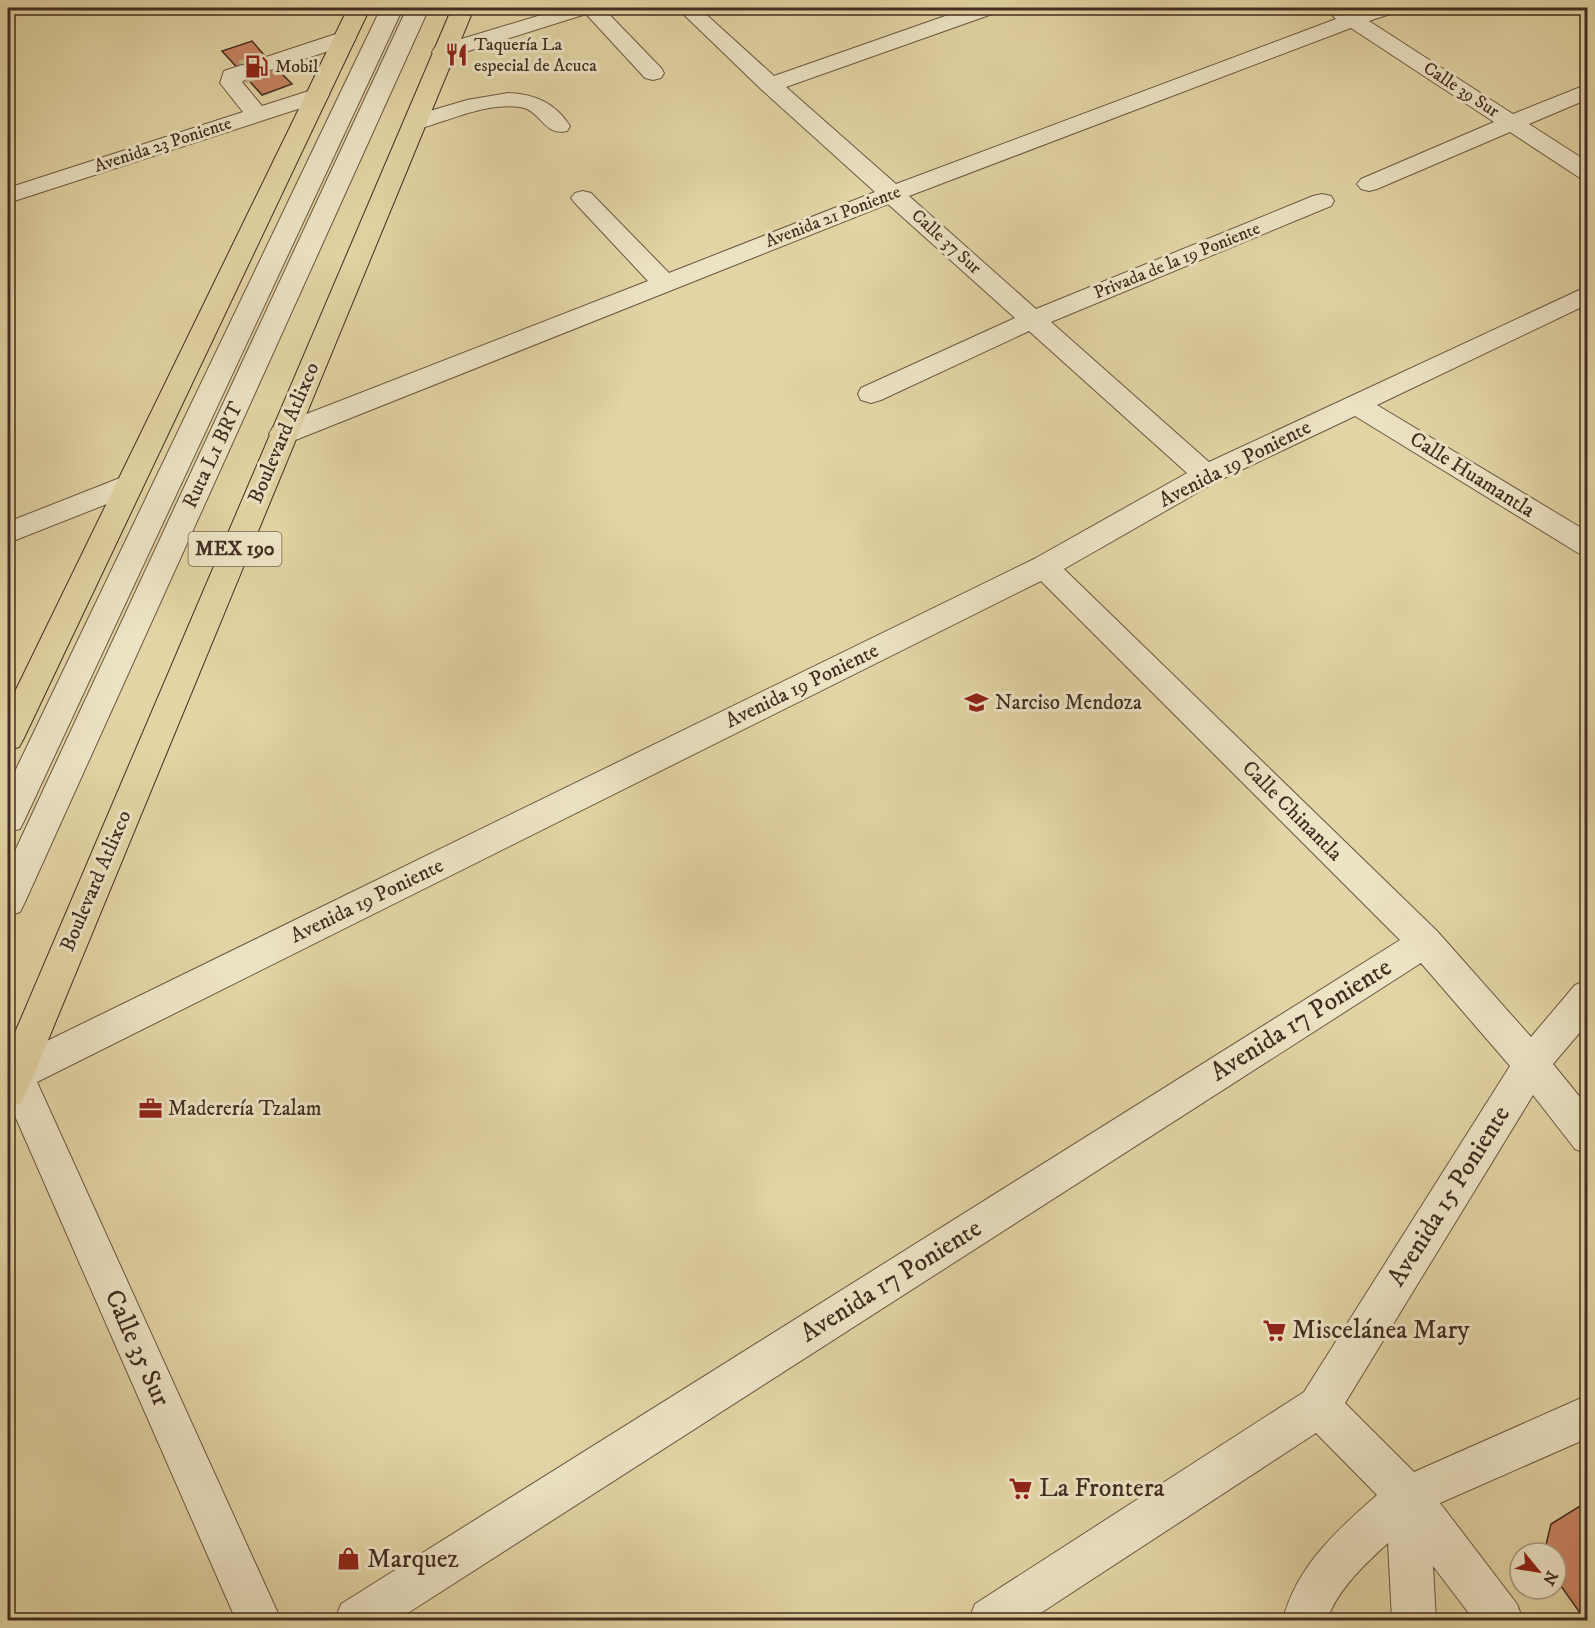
<svg xmlns="http://www.w3.org/2000/svg" width="1595" height="1628" viewBox="0 0 1595 1628" font-family="'IM FELL DW Pica',serif">
  <style>
    .building { fill: #c98563; stroke: #422d21; stroke-width: 1.5 }
    .lines { fill: none; stroke-linecap: round; stroke-linejoin: round }
    .minor-tunnel { stroke: #c2b38a; stroke-width: 24; stroke-dasharray: 24 12; stroke-linecap: butt }
    .minor-casing { stroke: #6a5742; stroke-width: 2 }
    .major-casing { stroke: #422d21; stroke-width: 2 }
    .minor { fill: #ece3c4; fill-rule: evenodd }
    .major { fill: #e2d4a4; fill-rule: evenodd }
    .labels { text-anchor: middle; dominant-baseline: central; stroke-width: 6; stroke-linejoin: round; paint-order: stroke }
    .far-poi-label { font-size: 18px; fill: #422d21; stroke: #ece3c4; text-anchor: start }
    .far-street-label { font-size: 18px; fill: #422d21; stroke: #ece3c4 }
    .shield { fill: #ece3c4; stroke: #756452; stroke-width: 1.5 }
    .shield-label { font-size: 20px; font-weight: bold; fill: #422d21 }
    .street-label { font-size: 21px; fill: #422d21; stroke: #ece3c4 }
    .poi-label { font-size: 21px; fill: #422d21; stroke: #ece3c4; text-anchor: start }
    .near-street-label { font-size: 26px; fill: #422d21; stroke: #ece3c4 }
    .near-poi-label { font-size: 26px; fill: #422d21; stroke: #ece3c4; text-anchor: start }
  </style>
  <rect width="100%" height="100%" fill="#e2d4a4"/>
  <filter id="stains"><feTurbulence type="fractalNoise" baseFrequency=".00333" numOctaves="4"/><feColorMatrix values="0 0 0 0 .2 0 0 0 0 .09 0 0 0 0 .02 0 0 0 .5 -.17"/></filter>
  <radialGradient id="worn" r=".72"><stop offset=".6" stop-color="#630" stop-opacity="0"/><stop offset="1" stop-color="#630" stop-opacity=".3"/></radialGradient>
  <!-- building -->
  <path class="building" d="M252 41 271 63 292 84 262 95 222 51Z
    M1588 1501V1620H1585L1556 1579V1553H1544L1551 1524Z"/>
  <g class="lines">
    <!-- minor-tunnel -->
    <path class="minor-tunnel" d="M242 72 271 63"/>
    <defs>
      <path id="minor" d="M381 8H403L25 819 20 829 8 832V786Z
        M407 8H429L25 902 20 912 8 916V866Z
        M564 8H603L661 68 664 73 661 78 653 80 645 78 586 14 443 59 435 57 432 52 435 47Z
        M677 8H699L774 76 968 8H997L995 13 786 87 896 184 1336 19 1329 12 1332 8H1348L1355 12 1367 8H1395L1393 13 1369 21 1513 114 1588 84V99L1529 124 1588 162V180L1580 178 1510 132 1377 189 1369 191 1361 189 1357 184 1361 179 1494 122 1351 28 909 196 1036 309 1313 196 1322 194 1331 196 1334 201 1331 206 1051 322 1209 462 1588 286V304L1377 405 1588 532V556L1578 553 1355 416 1216 482 1064 569 1437 931 1531 1037 1575 985 1588 980V1023L1553 1064 1588 1107V1154L1575 1149 1533 1095 1345 1403 1414 1472 1588 1395V1438L1440 1503 1517 1604 1523 1620H1474L1433 1566 1436 1620H1392L1388 1543C1365 1564 1337 1590 1327 1620H1283C1296 1567 1337 1530 1377 1495L1316 1433 1030 1620H969L975 1604 1304 1392 1510 1066 1421 963 397 1620H335L341 1604 1400 940 1041 581 37 1082 281 1620H236L8 1100V1060L1034 559 1187 473 1029 331 881 400 871 403 861 400 858 394 861 388 1015 318 888 204 293 441 283 443 273 441 269 434 273 427 648 281 575 203 571 198 575 193 583 191 591 193 669 273 875 192 762 90Z
        M345 31 353 33 356 38 353 43 271 70 263 68 260 63 263 58Z
        M242 65 250 67 253 72 242 82 262 106 318 88 326 90 329 95 326 100 8 203V188L243 112 220 83 224 71Z
        M508 93C535 94 555 103 570 126L567 131C544 137 541 110 520 107 485 102 447 122 414 130L406 128 403 123 406 118 467 100Z
        M130 474 140 477 144 484 140 491 8 543V522Z"/>
      <path id="major" d="M348 8H370L24 738 19 747 8 750V706Z
        M452 8H474L27 1091 21 1103 8 1108V1049Z"/>
    </defs>
    <!-- minor casing -->
    <use href="#minor" class="minor-casing"/>
    <!-- major casing -->
    <use href="#major" class="major-casing"/>
    <!-- minor -->
    <use href="#minor" class="minor"/>
    <!-- major -->
    <use href="#major" class="major"/>
  </g>
  <!-- icons -->
  <defs>
    <symbol id="restaurant-bare" viewBox="-9 -9 18 18"><path d="M-5-6h1v4h1v-4h1v4h1v-4h1v5L-1.5 .5V6h-2V.5L-5-1ZM5-6V6H3V1.5H1.5Q1.5-4 5-6Z" fill="#8f2418" stroke="#ece3c4" stroke-width="2.5" paint-order="stroke"/></symbol>
    <symbol id="fuel-bare" viewBox="-9 -9 18 18"><path d="M-5.5-6h7V0h2V4h1.3V-2.5L3-4.5l.8-.8L6-3V5H2.5V1h-1V6h-7ZM-4.2-4.7v3.2H.2V-4.7Z" fill="#8f2418" stroke="#ece3c4" stroke-width="2.5" paint-order="stroke"/></symbol>
    <symbol id="school-bare" viewBox="-9 -9 18 18"><path d="M0-5L7-2L0 1L-7-2ZM-4 1L0 2.5L4 1V4Q0 6-4 4Z" fill="#8f2418" stroke="#ece3c4" stroke-width="2.5" paint-order="stroke"/></symbol>
    <symbol id="office-bare" viewBox="-9 -9 18 18"><path d="M-6-3h4V-5.5h4V-3h4V5H-6ZM-1-4.5V-3h2v-1.5ZM-6 0V1H6V0Z" fill="#8f2418" stroke="#ece3c4" stroke-width="2.5" paint-order="stroke"/></symbol>
    <symbol id="supermarket-bare" viewBox="-9 -9 18 18"><path d="M-6-5.5h2.5l.6 2H6L4.5 2H-2.5L-4.4-4H-6ZM-1.5 3.2a1.3 1.3 0 1 0 .1 0ZM3 3.2a1.3 1.3 0 1 0 .1 0Z" fill="#8f2418" stroke="#ece3c4" stroke-width="2.5" paint-order="stroke"/></symbol>
    <symbol id="shop-bare" viewBox="-9 -9 18 18"><path d="M-5-2.5h2.3a2.7 3.5 0 0 1 5.4 0H5L5.5 6h-11ZM-1.5-2.5h3a1.5 2.3 0 0 0-3 0Z" fill="#8f2418" stroke="#ece3c4" stroke-width="2.5" paint-order="stroke"/></symbol>
  </defs>
  <g fill-rule="evenodd">
    <use href="#restaurant-bare" x="440" y="38" width="33" height="33"/>
    <use href="#fuel-bare" x="240" y="50" width="33" height="33"/>
    <use href="#school-bare" x="960" y="686" width="33" height="33"/>
    <use href="#office-bare" x="134" y="1092" width="33" height="33"/>
    <use href="#supermarket-bare" x="1258" y="1314" width="33" height="33"/>
    <use href="#supermarket-bare" x="1004" y="1472" width="33" height="33"/>
    <use href="#shop-bare" x="332" y="1542" width="33" height="33"/>
  </g>
  <g class="labels">
    <!-- far-poi labels -->
    <g class="far-poi-label">
      <text x="474" y="45">Taquería La<tspan x="474" dy="21">especial de Acuca</tspan></text>
      <text x="275" y="67">Mobil</text>
    </g>
    <!-- far-street labels -->
    <g class="far-street-label">
      <text transform="translate(1461 90) rotate(33)">Calle 39 Sur</text>
      <text transform="translate(163 145) rotate(-18)">Avenida 23 Poniente</text>
      <text transform="translate(833 217) rotate(-21)">Avenida 21 Poniente</text>
      <text transform="translate(946 242) rotate(42)">Calle 37 Sur</text>
      <text transform="translate(1177 261) rotate(-22)">Privada de la 19 Poniente</text>
    </g>
    <!-- shield labels -->
    <rect class="shield" x="188.5" y="532" width="93" height="34" rx="4.5"/>
    <g class="shield-label">
      <text x="235" y="549">MEX 190</text>
    </g>
    <!-- street labels -->
    <g class="street-label">
      <text transform="translate(284 433) rotate(-67)">Boulevard Atlixco</text>
      <text transform="translate(213 455) rotate(-65)">Ruta L1 BRT</text>
      <text transform="translate(1235 464) rotate(-27)">Avenida 19 Poniente</text>
      <text transform="translate(1472 475) rotate(32)">Calle Huamantla</text>
      <text transform="translate(802 686) rotate(-26)">Avenida 19 Poniente</text>
      <text transform="translate(1292 811) rotate(45)">Calle Chinantla</text>
      <text transform="translate(96 881) rotate(-67)">Boulevard Atlixco</text>
      <text transform="translate(367 901) rotate(-26)">Avenida 19 Poniente</text>
    </g>
    <!-- poi labels -->
    <g class="poi-label">
      <text x="995" y="703">Narciso Mendoza</text>
      <text x="168" y="1109">Maderería Tzalam</text>
    </g>
    <!-- near-street labels -->
    <g class="near-street-label">
      <text transform="translate(1301 1020) rotate(-32)">Avenida 17 Poniente</text>
      <text transform="translate(1449 1196) rotate(-58)">Avenida 15 Poniente</text>
      <text transform="translate(891 1281) rotate(-32)">Avenida 17 Poniente</text>
      <text transform="translate(137 1348) rotate(66)">Calle 35 Sur</text>
    </g>
    <!-- near-poi labels -->
    <g class="near-poi-label">
      <text x="1292" y="1330">Miscelánea Mary</text>
      <text x="1039" y="1488">La Frontera</text>
      <text x="367" y="1559">Marquez</text>
    </g>
  </g>
  <!-- margin -->
  <rect width="1595" height="1628" fill="none" stroke="#e2d4a4" stroke-width="30"/>
  <rect x="9" y="9" width="1577" height="1610" fill="none" stroke="#422d21" stroke-width="3"/>
  <rect x="15" y="15" width="1565" height="1598" fill="none" stroke="#422d21" stroke-width="1.5"/>
  <!-- north arrow -->
  <g transform="translate(1538 1571) rotate(120)"><circle r="28" fill="#ece3c4" stroke="#a89a83" stroke-width="1.5"/>
  <path d="M0-4.5L10 22L0 15L-10 22Z" fill="#8f2418"/>
  <text y="-9" font-size="16" font-weight="bold" text-anchor="middle" fill="#422d21">N</text>
  </g>
  <rect width="100%" height="100%" filter="url(#stains)"/>
  <rect width="100%" height="100%" fill="url(#worn)"/>
</svg>
